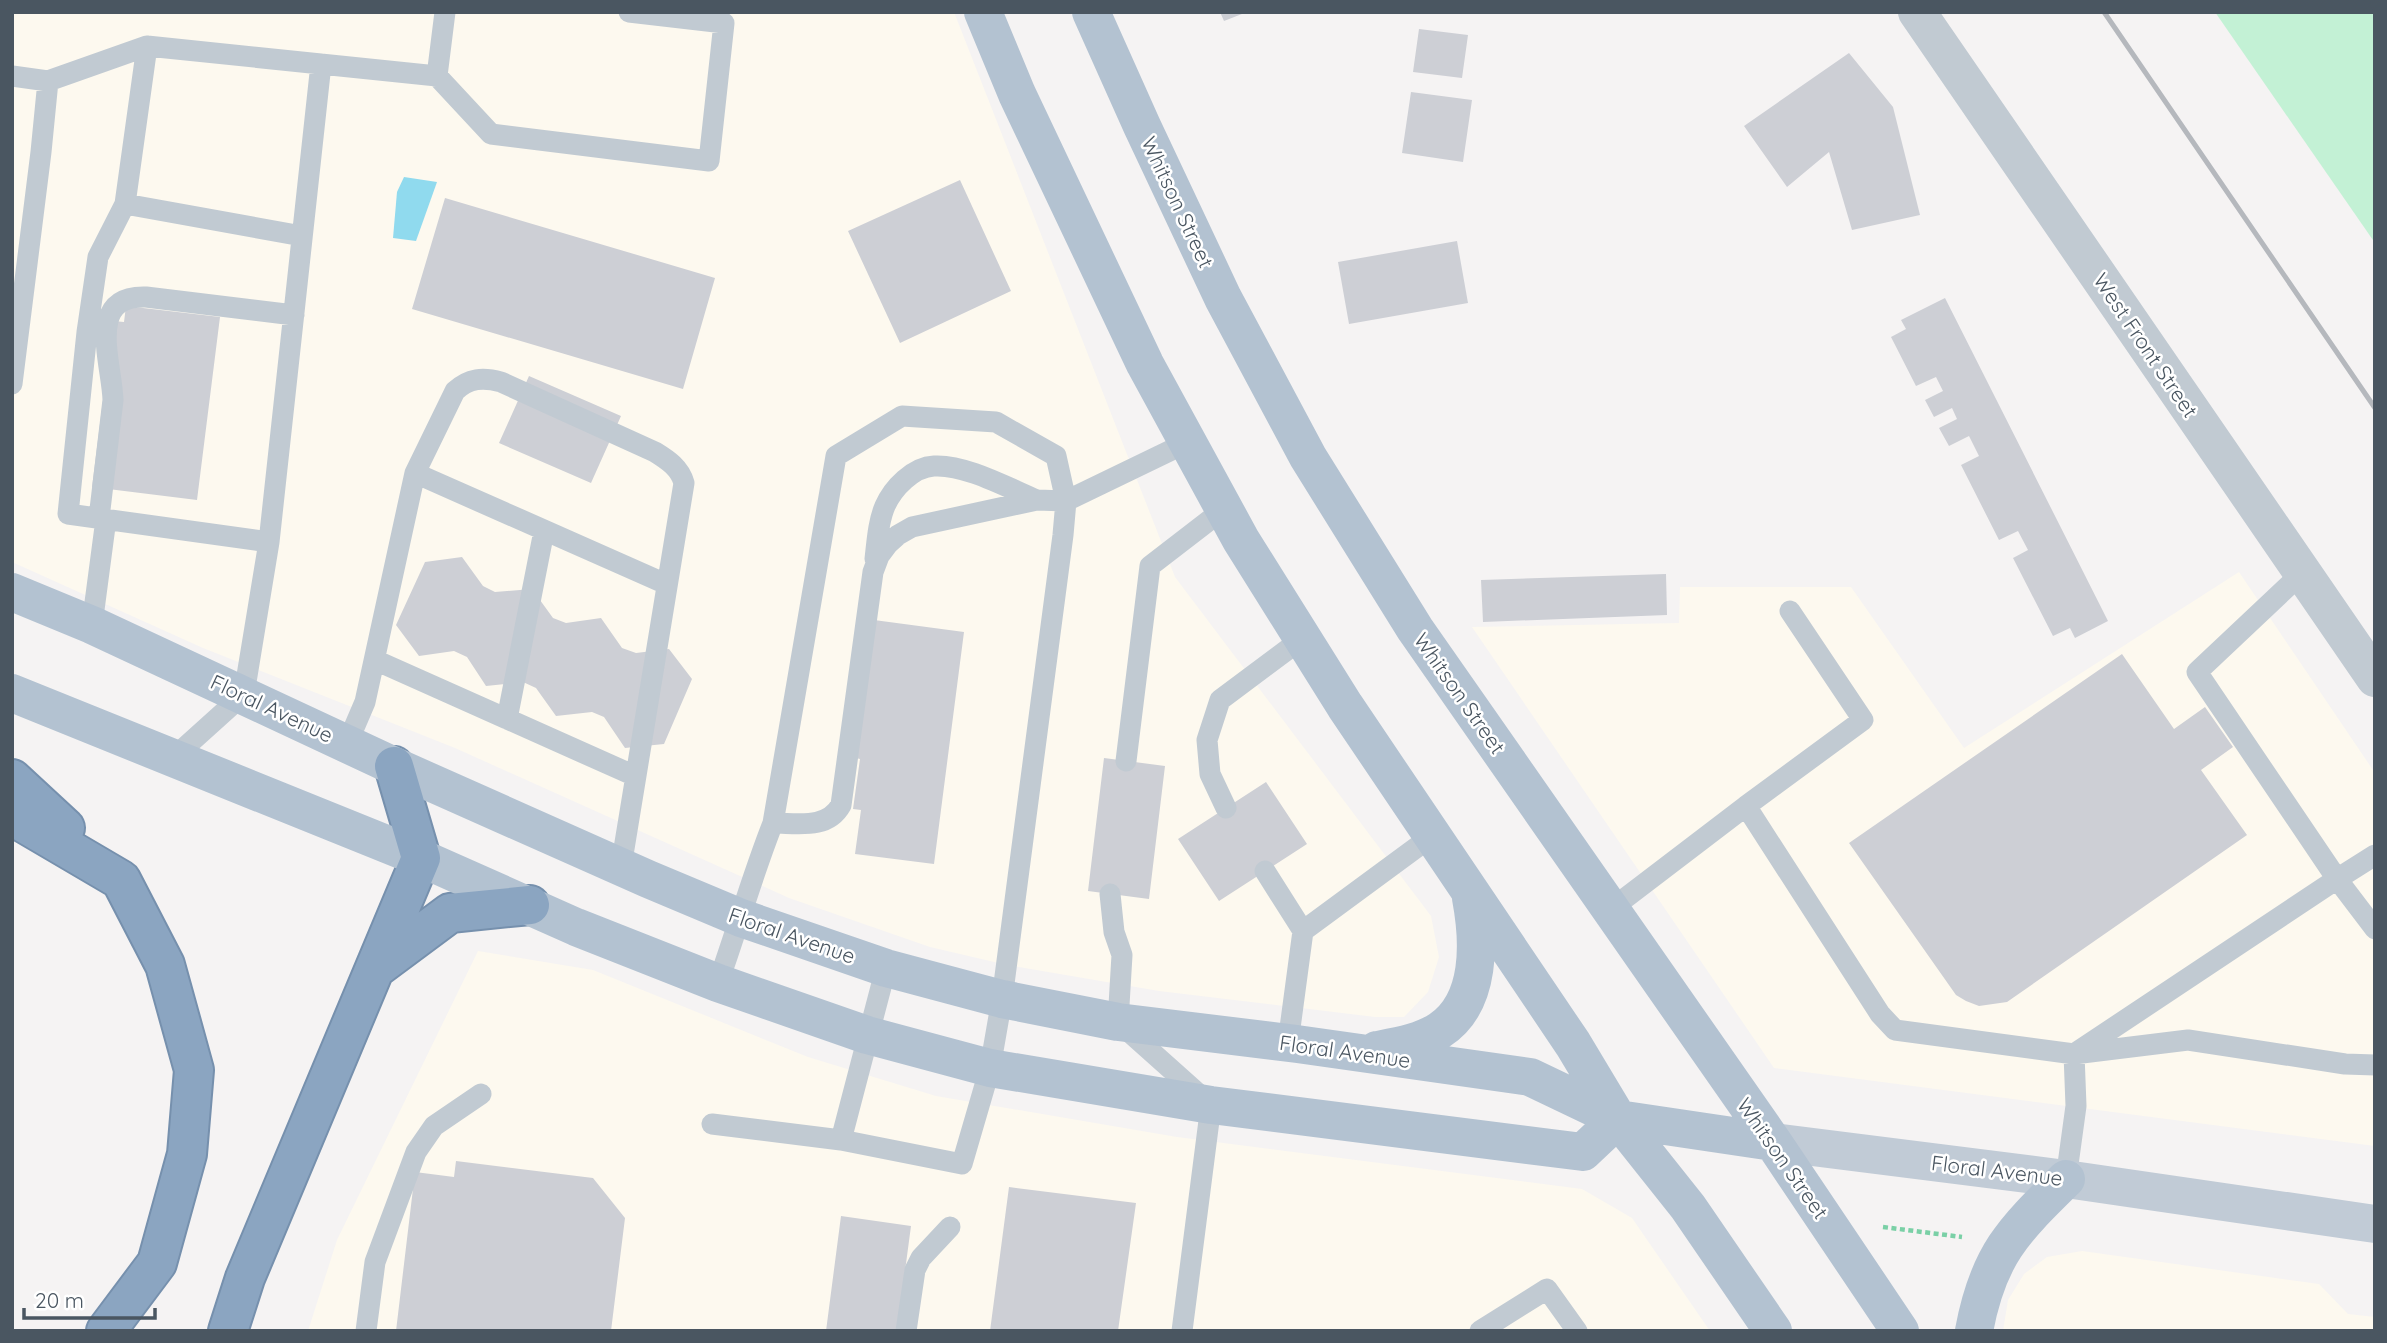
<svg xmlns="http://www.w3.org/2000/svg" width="2387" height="1343" viewBox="0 0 2387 1343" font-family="Quicksand,sans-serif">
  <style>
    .commercial { fill: #fdf9ef }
    .green { fill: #c3f1d5 }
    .water { fill: #90daee }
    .building { fill: #cdcfd5 }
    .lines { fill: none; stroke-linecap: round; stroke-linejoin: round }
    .highway-casing { stroke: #7690ad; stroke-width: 42 }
    .path { stroke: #7ad0a6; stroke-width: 4.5; stroke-dasharray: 5 3.5; stroke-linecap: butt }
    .lane { stroke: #c1cad2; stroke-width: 21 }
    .street { stroke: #c1cad2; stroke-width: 38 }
    .secondary { stroke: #c1cbd6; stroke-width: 38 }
    .primary { stroke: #b3c2d1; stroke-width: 38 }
    .highway { stroke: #8ba5c1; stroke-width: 38 }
    .rail { stroke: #b5b8bd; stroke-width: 5 }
    .labels { text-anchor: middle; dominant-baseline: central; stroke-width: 5; stroke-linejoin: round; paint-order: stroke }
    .street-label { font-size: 21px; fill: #4a5661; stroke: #fff }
  </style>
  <rect width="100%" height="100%" fill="#f5f3f3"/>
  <!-- commercial -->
  <path class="commercial" d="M12 12H954L1175 577 1431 916 1439 957 1428 992 1404 1017H1375L1159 991 1007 965 930 947 789 898 455 748 203 648 12 562Z
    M2239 572 2375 773V1146L1774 1068 1472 627 1679 623 1680 587H1851L1964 748Z
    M478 951 593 970 808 1057 936 1096 1177 1137 1582 1189 1632 1218 1710 1331H308L337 1240Z
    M2082 1251 2319 1284 2348 1314 2375 1317V1331H2003L2008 1300 2024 1274 2047 1257Z"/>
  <!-- green -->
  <path class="green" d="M2215 12H2375V243Z"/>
  <!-- water -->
  <path class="water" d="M404 177 437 182 416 241 393 238 397 192Z"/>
  <!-- building -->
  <path class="building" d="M1220 12H1247L1224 21Z
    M1419 29 1468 35 1462 78 1413 72Z
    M1849 53 1893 107 1920 215 1852 230 1829 152 1787 187 1744 126Z
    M1411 92 1472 100 1463 162 1402 153Z
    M960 180 1011 291 900 343 848 231Z
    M445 198 715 278 683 389 412 309Z
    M1457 241 1468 303 1349 324 1338 262Z
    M1945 298 2108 621 2075 638 2070 628 2053 636 2013 558 2028 550 2018 531 1999 540 1961 465 1979 456 1969 436 1949 446 1939 428 1957 419 1952 408 1934 417 1925 400 1943 391 1936 377 1916 386 1891 337 1906 329 1901 320Z
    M126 306 220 317 197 500 92 487 113 321 124 322Z
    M529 376 621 416 591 483 499 443Z
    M462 557 483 586 495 592 532 589 553 618 566 623 601 618 622 648 636 653 669 649 692 679 664 744 625 748 604 717 592 712 556 716 536 688 523 682 486 686 467 657 454 651 419 656 396 625 425 562Z
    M1666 574 1667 615 1483 622 1481 580Z
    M874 620 964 632 934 864 855 854 861 810 853 809 860 759 856 758Z
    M2122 654 2174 729 2205 707 2233 747 2201 770 2247 835 2007 1002 1979 1006 1966 1001 1956 995 1849 843Z
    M1104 758 1165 766 1149 899 1088 891Z
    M1266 782 1307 844 1219 901 1178 839Z
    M456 1161 593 1178 625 1218 611 1331H396L415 1172 454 1177Z
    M1009 1187 1136 1203 1118 1331H990Z
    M841 1216 911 1226 897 1331H826Z"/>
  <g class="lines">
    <defs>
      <path id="highway" d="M12 779 65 828
        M12 816 121 880 165 965 194 1070 187 1154 157 1263 106 1331
        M376 968 450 913 530 905
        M228 1331 245 1278 421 858 394 766"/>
    </defs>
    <!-- highway casing -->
    <use href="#highway" class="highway-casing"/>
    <!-- path -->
    <path class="path" d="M1883 1227 1962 1237"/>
    <!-- lane -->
    <path class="lane" d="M147 46 125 204 302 236
      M12 76 48 81 147 46 437 76 491 134 709 161 724 23 629 12
      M437 76 445 12
      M125 204 98 257 87 332 68 514 269 542
      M12 384 41 152 48 81
      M415 473 666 584
      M99 518 113 400C112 363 85 295 146 297L294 315
      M875 559C877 542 878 522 885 506 893 488 913 467 934 466 965 464 1008 488 1037 500
      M92 625 106 519
      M375 660 635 776
      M507 719 544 531
      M347 744 365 702 415 473 455 391C469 378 483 377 501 382L655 452C668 460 680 468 684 483L621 867
      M173 758 244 694 269 542 321 64
      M1126 761 1150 566 1224 509
      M1746 806 1863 720 1790 611
      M1226 808 1210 774 1207 740 1220 700 1303 638
      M773 823C797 823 827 830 841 805L873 572 879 556 888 544 898 535 912 527 1037 500 1066 501 1188 442
      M2375 855 2337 879 2375 929
      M1265 871 1303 931 1288 1043
      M1110 894 1114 932 1122 955 1118 1022 1211 1105 1182 1331
      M1611 909 1746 806 1880 1014 1895 1030 2074 1054 2188 1040 2345 1064 2375 1065
      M1303 931 1432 836
      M712 1124 841 1140 962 1164 990 1068 1002 999 1063 535 1066 501 1056 456 996 422 902 416 836 456 773 823C752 876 737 930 718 983
      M841 1140 886 968
      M2066 1179 2076 1106 2074 1054 2337 879 2197 672 2302 573
      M366 1331 375 1262 416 1152 434 1126 481 1094
      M906 1331 915 1270 921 1258 950 1227
      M1480 1331 1547 1289 1577 1331"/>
    <!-- street -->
    <path class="street" d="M1917 12 2375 678"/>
    <!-- secondary -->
    <path class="secondary" d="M1773 1142 2066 1179 2375 1224"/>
    <!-- primary -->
    <path class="primary" d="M983 12 1017 94 1145 364 1241 540 1345 706 1573 1044 1618 1119 1688 1207 1773 1331
      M1091 12 1142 126 1223 298 1308 457 1415 629 1773 1142 1900 1331
      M12 592 92 625 394 766 648 879 741 918 886 968 1002 999 1118 1022 1297 1044 1530 1077 1618 1119 1773 1142
      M12 693 421 858 576 927 718 983 867 1035 990 1068 1211 1105 1583 1152 1618 1119
      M1377 1050C1398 1046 1422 1042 1440 1030 1482 1002 1479 941 1471 898
      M1974 1331C1988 1255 2013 1231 2066 1179"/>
    <!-- highway -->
    <use href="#highway" class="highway"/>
    <!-- rail -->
    <path class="rail" d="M2104 12 2375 408"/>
  </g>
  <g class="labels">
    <!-- street labels -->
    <g class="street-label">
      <text transform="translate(1178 202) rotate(65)">Whitson Street</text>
      <text transform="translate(2146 345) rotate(56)">West Front Street</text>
      <text transform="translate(1460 693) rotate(55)">Whitson Street</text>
      <text transform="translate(272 708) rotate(25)">Floral Avenue</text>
      <text transform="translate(792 935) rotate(19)">Floral Avenue</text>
      <text transform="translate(1345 1051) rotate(8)">Floral Avenue</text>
      <text transform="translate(1783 1158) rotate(55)">Whitson Street</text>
      <text transform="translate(1997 1170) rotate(7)">Floral Avenue</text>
    </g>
  </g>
  <!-- border -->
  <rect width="2387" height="1343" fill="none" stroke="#4a5661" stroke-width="28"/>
  <!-- scale -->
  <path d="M24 1308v10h131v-10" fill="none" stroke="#4a5661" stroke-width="3.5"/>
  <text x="35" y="1308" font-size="21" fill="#4a5661" stroke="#ffffff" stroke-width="5" paint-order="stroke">20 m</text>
</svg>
